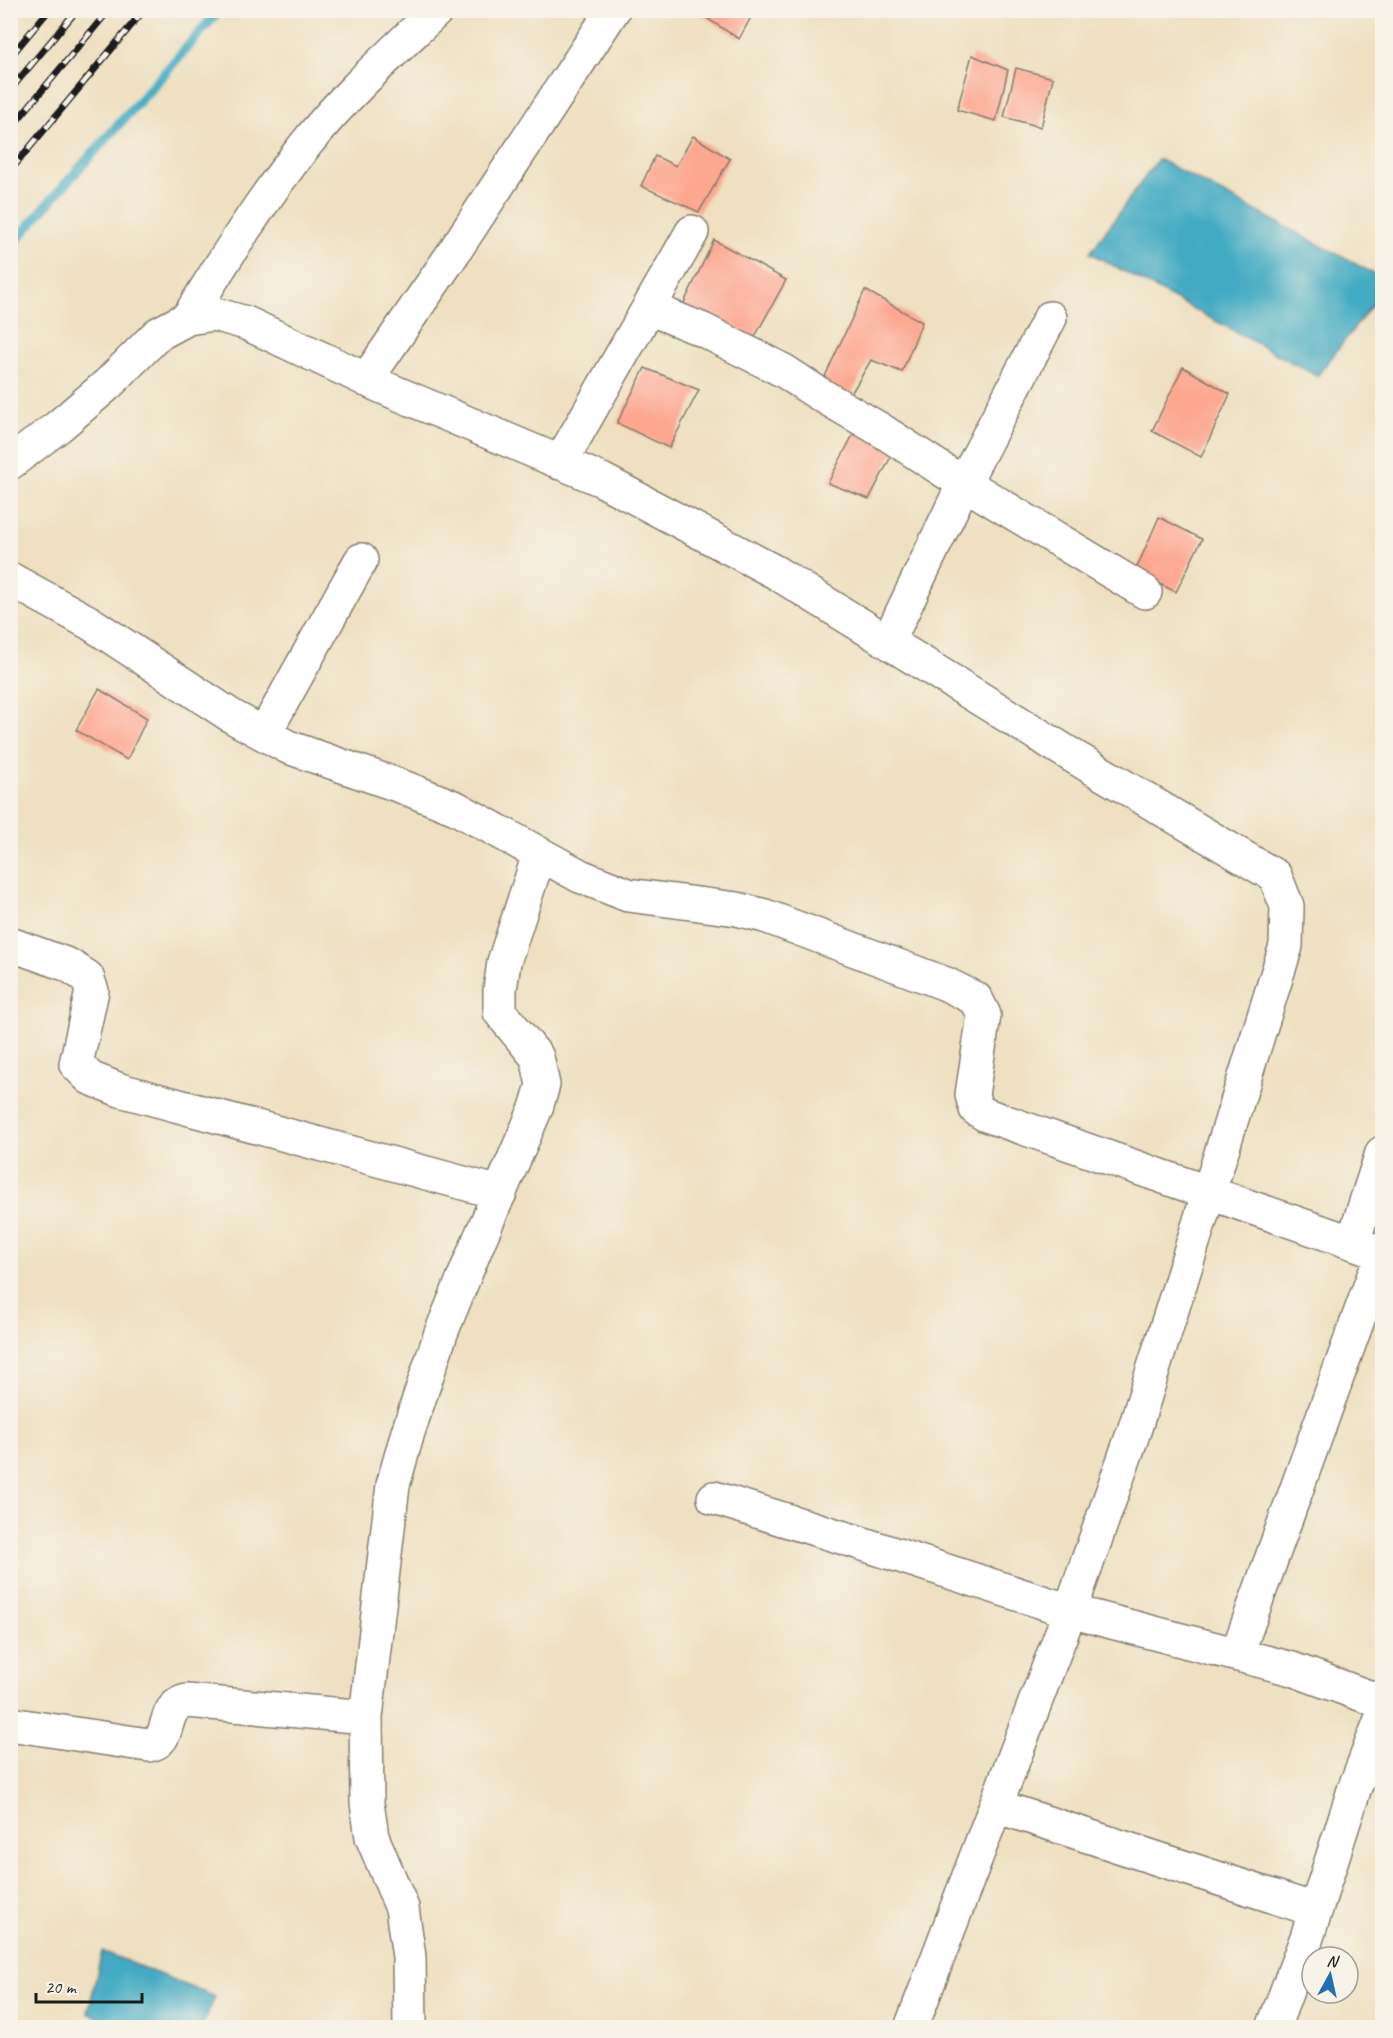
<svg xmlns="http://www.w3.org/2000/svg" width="1393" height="2038" viewBox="0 0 1393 2038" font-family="Caveat,sans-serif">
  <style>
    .water { fill: #42aac2; stroke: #2f636f; stroke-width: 1.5 }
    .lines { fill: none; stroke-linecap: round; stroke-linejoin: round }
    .stream { stroke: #42aac2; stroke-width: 10 }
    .building { fill: #fda791 }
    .street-casing { stroke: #857e6e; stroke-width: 36 }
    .street { stroke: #fff; stroke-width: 33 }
    .rail-casing { stroke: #1c1c1c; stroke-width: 7 }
    .rail { stroke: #f7f3e8; stroke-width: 4.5; stroke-dasharray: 14; stroke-linecap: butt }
  </style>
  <rect width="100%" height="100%" fill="#f7f3e8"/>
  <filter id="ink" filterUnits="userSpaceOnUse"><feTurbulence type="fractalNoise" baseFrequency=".0167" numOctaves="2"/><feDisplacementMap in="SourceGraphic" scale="12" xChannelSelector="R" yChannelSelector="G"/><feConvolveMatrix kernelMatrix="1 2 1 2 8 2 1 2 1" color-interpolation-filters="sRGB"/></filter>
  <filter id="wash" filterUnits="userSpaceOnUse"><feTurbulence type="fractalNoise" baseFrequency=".008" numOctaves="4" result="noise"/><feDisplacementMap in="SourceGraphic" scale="24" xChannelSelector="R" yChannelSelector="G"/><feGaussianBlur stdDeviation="1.35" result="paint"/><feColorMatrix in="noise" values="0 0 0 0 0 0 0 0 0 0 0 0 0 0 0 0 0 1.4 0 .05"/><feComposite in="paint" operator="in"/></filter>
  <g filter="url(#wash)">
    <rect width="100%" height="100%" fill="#eee0c0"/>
    <!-- water -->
    <path class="water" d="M1158 159 1382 278V292L1317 376 1090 253Z
      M102 1951 215 1997 202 2027H124L88 2013Z"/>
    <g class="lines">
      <!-- stream -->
      <path class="stream" d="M10 248C78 167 151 91 219 10"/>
    </g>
    <g id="blocks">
      <!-- building -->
      <path class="building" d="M694 10H755L739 39Z
        M972 55 1008 70 996 121 957 110Z
        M1016 68 1053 78 1041 127 1004 117Z
        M693 136 730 159 699 212 641 186 655 156 676 166Z
        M714 240 786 280 752 342 682 307Z
        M865 290 922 322 902 372 871 360 848 399 822 383Z
        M1183 367 1230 394 1201 457 1152 431Z
        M645 368 699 390 669 448 617 423Z
        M856 429 896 447 869 499 828 483Z
        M1159 517 1202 539 1176 592 1135 572Z
        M99 689 147 718 127 760 76 730Z"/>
    </g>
  </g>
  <g filter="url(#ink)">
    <use href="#blocks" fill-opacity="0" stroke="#857e6e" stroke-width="1.5"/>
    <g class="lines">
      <defs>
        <path id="street" d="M649 308 703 330 784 371 816 392 881 430 952 476 1145 592
          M188 318C225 258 262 199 306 144 345 95 392 53 437 10
          M366 380 450 258 613 10
          M10 463 59 426 108 384 158 334 188 318 214 314 246 323 380 386 602 480 775 572 1076 758 1275 876 1287 906 1286 946 1134 1431 1070 1611 911 2028
          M560 463 692 232
          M10 579 90 623 233 717 288 747 403 787 456 808 580 876 628 895 737 909 765 916 946 984 976 999 984 1015 972 1095 976 1109 986 1115 1382 1253
          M888 642 964 483 1050 318
          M264 734 361 560
          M10 944 68 965 87 977 92 991 76 1064 90 1078 120 1090 500 1193
          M1353 1242 1382 1153
          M714 1498 854 1541 1070 1611 1292 1669 1382 1702
          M1237 1654 1382 1253
          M10 1724 148 1745C175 1742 158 1707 187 1701L366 1717
          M996 1806 1315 1910
          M410 2028 409 1957 402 1908 372 1837 367 1803 366 1717 393 1485 408 1432 441 1333 478 1243 536 1108 543 1085 537 1057 500 1012V990L504 962 539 855
          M1273 2028 1307 1937 1355 1787 1382 1717"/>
      </defs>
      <!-- street casing -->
      <use href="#street" class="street-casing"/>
      <!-- street -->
      <use href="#street" class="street"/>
      <defs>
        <path id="rail" d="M10 57 49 10
          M10 90 77 10
          M10 129 109 10
          M10 171 144 10"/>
      </defs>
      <!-- rail casing -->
      <use href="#rail" class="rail-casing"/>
      <!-- rail -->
      <use href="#rail" class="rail"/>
    </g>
  </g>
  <!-- margin -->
  <rect width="1393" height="2038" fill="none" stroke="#f7f3e8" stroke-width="36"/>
  <!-- north arrow -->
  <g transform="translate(1330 1975) rotate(8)"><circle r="28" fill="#f7f3e8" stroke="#9f9d96" stroke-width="1.5"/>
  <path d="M0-4.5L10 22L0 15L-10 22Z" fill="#1f6fb2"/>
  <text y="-9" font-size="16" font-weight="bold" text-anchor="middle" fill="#1c1c1c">N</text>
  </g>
  <!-- scale -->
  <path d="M36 1993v9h106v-9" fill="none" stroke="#1c1c1c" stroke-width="3"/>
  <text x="45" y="1993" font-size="18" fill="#1c1c1c" stroke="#f7f3e8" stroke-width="4.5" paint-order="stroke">20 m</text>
</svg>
